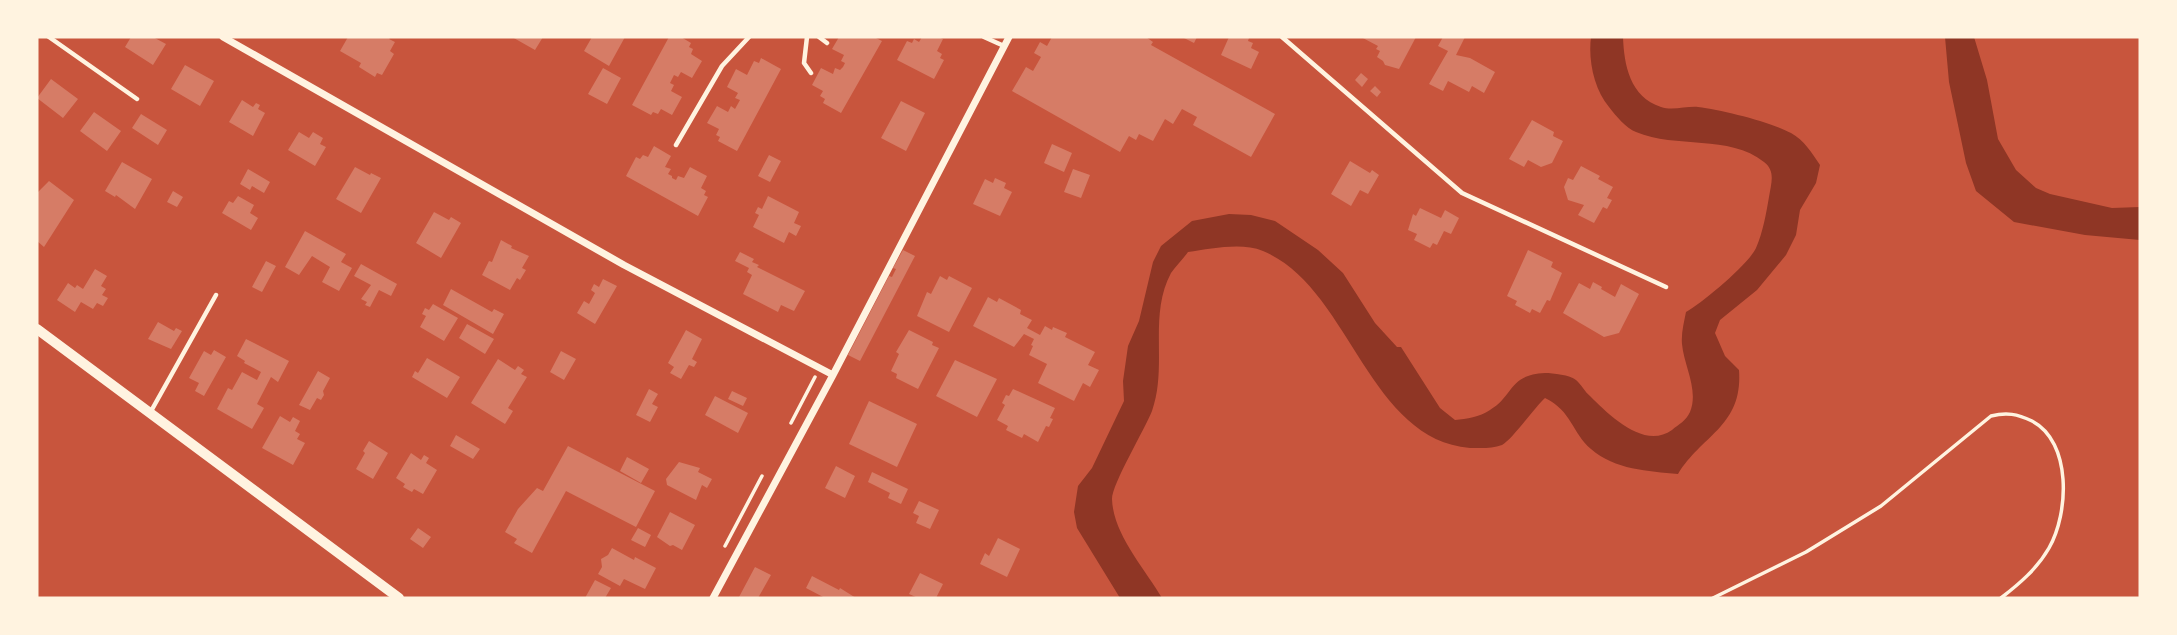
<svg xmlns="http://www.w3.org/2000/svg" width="2177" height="635" viewBox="0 0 2177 635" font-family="Karla,sans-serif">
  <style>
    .water { fill: #8f3625 }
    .building { fill: #d67c66 }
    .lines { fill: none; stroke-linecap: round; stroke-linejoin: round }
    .path { stroke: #fff3e0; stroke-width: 3.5 }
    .service { stroke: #fff3e0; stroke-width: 4.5 }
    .minor { stroke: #fff3e0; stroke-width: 7 }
    .tertiary { stroke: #fff3e0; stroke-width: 10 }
  </style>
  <rect width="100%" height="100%" fill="#c8553d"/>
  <!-- water -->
  <path class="water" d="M1591 37H1623C1624 65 1630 97 1661 107 1672 111 1687 106 1698 107 1722 110 1771 122 1791 133 1804 140 1812 153 1820 165L1816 183 1800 210 1796 235 1786 255 1757 290 1720 320 1715 333 1725 356 1739 370C1743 426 1703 434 1678 474 1648 471 1615 470 1591 449 1572 433 1572 411 1545 398 1534 408 1512 440 1502 445 1492 449 1480 448 1470 448 1367 439 1350 287 1263 251 1241 242 1211 249 1188 252 1183 259 1176 266 1171 273 1148 316 1168 366 1152 411 1145 429 1112 484 1112 499 1113 534 1145 569 1162 598H1120L1077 528 1074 512 1078 486 1092 468 1124 401 1123 381 1128 346 1139 321 1153 262 1161 246 1192 221 1229 214 1251 215 1275 221 1318 250 1343 273 1375 323 1397 347H1401L1440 408 1455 420C1467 419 1479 417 1490 410 1514 396 1508 375 1545 373 1553 373 1570 375 1576 380 1581 384 1585 392 1590 396 1609 415 1644 450 1672 430 1679 424 1686 421 1690 412 1699 390 1684 366 1682 344 1681 334 1684 322 1686 312 1702 303 1748 265 1756 248 1763 232 1766 214 1769 197 1771 184 1776 171 1764 162 1729 134 1676 149 1636 132 1626 128 1616 116 1609 107 1594 89 1588 60 1591 37Z
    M1945 37H1974L1987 80 1998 139 2016 170 2036 188 2050 194 2112 208 2140 207V240L2085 235 2014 222 1976 191 1966 163 1949 82Z"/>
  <!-- building -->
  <path class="building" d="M131 37H153L166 44 153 65 125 47Z
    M348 37H391L389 39 395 42 390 51 394 54 382 75 377 73 375 77 359 67 361 63 340 51Z
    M512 37H543L535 50Z
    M592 37H625L609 66 584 51Z
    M669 37H681L691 43 689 47 693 49 691 54 702 61 692 78 681 72 678 77 674 75 670 83 674 85 671 91 682 97 672 115 661 109 658 114 653 112 651 115 632 105Z
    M839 37H874L882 41 841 113 823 103 825 99 820 96 823 91 812 85 821 68 833 74 835 68 840 70 843 67 845 63 841 61 844 55 832 49Z
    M922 37H938L943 39 937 51 942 54 940 58 944 60 934 79 897 60 907 41 912 43 914 39 919 42Z
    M1052 37H1146L1153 42 1151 45 1275 114 1251 157 1193 125 1197 117 1182 109 1173 124 1165 119 1153 141 1139 134 1136 140 1129 136 1120 152 1012 91 1026 67 1033 71 1041 57 1034 53 1040 42 1047 46Z
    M1182 37H1197L1194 43Z
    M1229 37 1249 38 1248 41 1253 43 1251 48 1259 52 1251 69 1221 55Z
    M1361 37H1416L1399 69 1385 65 1383 61 1377 57 1380 51 1376 49 1378 46Z
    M1443 37H1465L1456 55 1470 58 1495 72 1484 93 1472 86 1469 92 1448 81 1443 91 1429 84 1448 51 1438 46Z
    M761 58 781 69 737 151 718 141 720 137 716 135 719 129 707 123 717 106 728 112 731 106 735 109 740 100 735 98 738 93 727 87 736 69 747 75 754 61 759 63Z
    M185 65 214 81 200 106 171 89Z
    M603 68 621 78 607 104 588 94Z
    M1361 73 1368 79 1362 87 1355 80Z
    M51 79 78 99 63 118 37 98Z
    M1375 86 1381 92 1377 97 1370 91Z
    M242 100 253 107 256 103 260 105 258 109 265 113 253 136 229 122Z
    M901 101 925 113 906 151 881 138Z
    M94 112 121 131 107 151 80 131Z
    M141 114 167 130 158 145 132 128Z
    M1532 120 1554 132 1553 136 1563 141 1552 163 1541 167 1528 160 1524 167 1509 159Z
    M299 132 309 138 313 132 323 138 320 144 326 147 315 166 288 150Z
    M1052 144 1072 153 1064 172 1044 163Z
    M654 146 671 156 665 167 671 169 668 174 672 176V178L676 180 678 176 684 178 690 167 707 176 701 188 706 191 704 195 708 197 698 216 626 176 636 157 640 159 643 155 648 157Z
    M769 155 781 161 770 182 758 176Z
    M1350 161 1370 173 1372 170 1379 175 1368 194 1360 190 1351 206 1331 194Z
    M122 162 152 179 135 209 116 195 115 197 105 191Z
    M1581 166 1600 176 1598 179 1613 187 1607 198 1612 200 1607 209 1603 207 1594 223 1578 215 1584 205 1568 200 1564 187 1568 178 1573 180Z
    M355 167 370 175 371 173 381 178 361 213 336 199Z
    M248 169 270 182 264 193 252 186 250 190 240 184Z
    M1073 169 1090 175 1081 198 1064 192Z
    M995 178 1006 183 1004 188 1012 192 1000 216 973 204 985 179 993 183Z
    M49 181 74 200 44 247 37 241V193Z
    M173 191 183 197 177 207 167 202Z
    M238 196 254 205 250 213 258 218 251 230 222 213 229 201 233 203Z
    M768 196 799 212 794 223 801 226 796 236 789 232 784 243 753 227 759 215 755 213 758 207 762 209Z
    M1420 208 1441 218 1445 210 1459 218 1451 234 1444 231 1437 245 1433 243 1430 248 1414 240 1417 234 1408 230 1413 214 1416 216Z
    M434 212 449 220 451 217 461 223 441 258 416 243Z
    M305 231 346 254 341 262 352 268 339 291 322 282 330 267 312 256 299 275 285 267Z
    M501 240 512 246 511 248 529 256 522 268 526 270 520 280 517 278 510 290 482 275 489 261 492 262Z
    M903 250 915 256 860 361 848 355 889 276 892 277 896 269 893 268Z
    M1528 250 1553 262 1551 267 1562 273 1550 301 1547 300 1540 313 1532 309 1530 313 1515 305 1517 301 1507 296Z
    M740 252 754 259 752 262 759 265 757 267 805 291 794 311 781 305 778 312 743 294 752 275 747 272 749 268 735 261Z
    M266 261 276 266 262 292 252 287Z
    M361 264 397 284 391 296 379 290 370 307 365 305 367 302 361 299 371 285 354 276Z
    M95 269 107 276 101 286 106 289 102 295 108 298 103 306 97 303 93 309 81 302 75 312 57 300 68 283 75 288 77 285 83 289Z
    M940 276 947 280 949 276 972 288 949 332 917 316 927 292 931 294Z
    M603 279 617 286 595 324 577 313 584 301 589 304 595 293 591 290 594 284 599 287Z
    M1593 282 1602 287 1601 289 1615 297 1621 284 1639 294 1619 333 1604 337 1563 313 1579 283 1590 289Z
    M451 289 492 312 494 309 504 314 493 334 443 305Z
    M988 297 997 302 999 298 1021 310 1020 314 1032 320 1027 328 1040 335 1045 326 1052 330 1053 327 1067 333 1065 337 1095 352 1088 365 1099 370 1090 387 1083 383 1074 401 1038 383 1047 364 1029 355 1033 346 1031 345 1034 339 1024 334 1014 347 973 326Z
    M433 304 458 318 444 341 420 327 426 316 422 314 425 308 429 310Z
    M158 322 174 331 176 328 182 331 171 349 148 339Z
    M467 324 494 339 485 354 459 338Z
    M686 330 702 339 692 359 697 362 694 367 689 365 681 379 670 373 674 367 668 363Z
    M909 330 933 342 932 345 939 348 918 389 896 378 897 374 891 371 899 354 896 352Z
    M246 339 289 361 278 382 271 377 257 404 264 408 252 429 217 409 228 388 232 390 242 372 257 380 261 372 244 363 245 361 237 356Z
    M214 350 226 357 204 396 195 391 199 383 189 378 204 351 211 355Z
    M561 351 576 359 564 380 550 372Z
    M427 358 460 377 447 398 412 377 415 371 418 373Z
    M498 359 515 370 518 366 524 370 521 374 527 377 508 408 513 411 505 424 471 403Z
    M955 360 997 379 977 417 936 396Z
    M318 371 330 378 323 391 324 395 321 400 317 398 310 410 299 405Z
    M649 389 658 394 652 404 658 407 650 422 636 415Z
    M1013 389 1055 408 1050 418 1053 419 1049 427 1046 426 1038 442 1024 434 1022 438 1006 430 1008 426 997 420 1005 405 1002 403 1006 395 1009 396Z
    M732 391 747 398 743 406 728 399Z
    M715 396 748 413 738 433 705 415Z
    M869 401 917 424 897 467 849 444Z
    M280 416 290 422 293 417 300 421 295 431 300 434 297 439 305 443 293 465 262 448Z
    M456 435 480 449 473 459 450 446Z
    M369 441 388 453 373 479 356 469 365 453 363 451Z
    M568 446 655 491 636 527 566 491 532 553 514 543 517 539 505 532 518 509 537 488 543 491Z
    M411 453 421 460 424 455 429 458 426 463 437 470 423 494 414 489 412 492 403 487 405 484 396 478Z
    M627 457 649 469 641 483 620 471Z
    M679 462 700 468 698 472 712 479 707 488 702 485 696 500 667 485 666 479Z
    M836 466 855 476 845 498 825 488Z
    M872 472 908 489 901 504 888 498 890 493 868 482Z
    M919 501 939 510 930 529 916 523 919 516 913 513Z
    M670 512 695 525 682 550 673 545 670 546 657 537Z
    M418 528 431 537 423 548 410 539Z
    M638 528 651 535 645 547 631 540Z
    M998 538 1020 549 1007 577 980 564 985 553 989 556Z
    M612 548 634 560 635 557 656 568 645 589 624 579 620 586 598 574 602 567 601 559 608 555Z
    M755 567 771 575 758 598H742L739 597Z
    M920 573 943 584 936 598H918L909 594Z
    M812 576 839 590 840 588 856 598H825L806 588Z
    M595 580 611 588 605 598H585Z"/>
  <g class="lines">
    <!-- path -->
    <path class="path" d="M791 423 815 377
      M725 546 762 476
      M1713 598 1806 552 1881 506 1991 416C2007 412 2017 414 2032 421 2072 442 2069 513 2049 548 2037 569 2019 584 2001 598"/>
    <!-- service -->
    <path class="service" d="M49 37 137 99
      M807 37 804 63 811 73
      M819 37 827 43
      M984 37 1004 46
      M1282 37 1462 193 1666 287
      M676 145 722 66 749 37
      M150 413 216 295"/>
    <!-- minor -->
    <path class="minor" d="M223 37 624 265 833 375
      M713 598 833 375 1009 37"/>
    <!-- tertiary -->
    <path class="tertiary" d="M37 329 399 598"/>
  </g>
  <!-- border -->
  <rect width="2177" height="635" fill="none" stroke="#fff3e0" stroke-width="77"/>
</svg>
